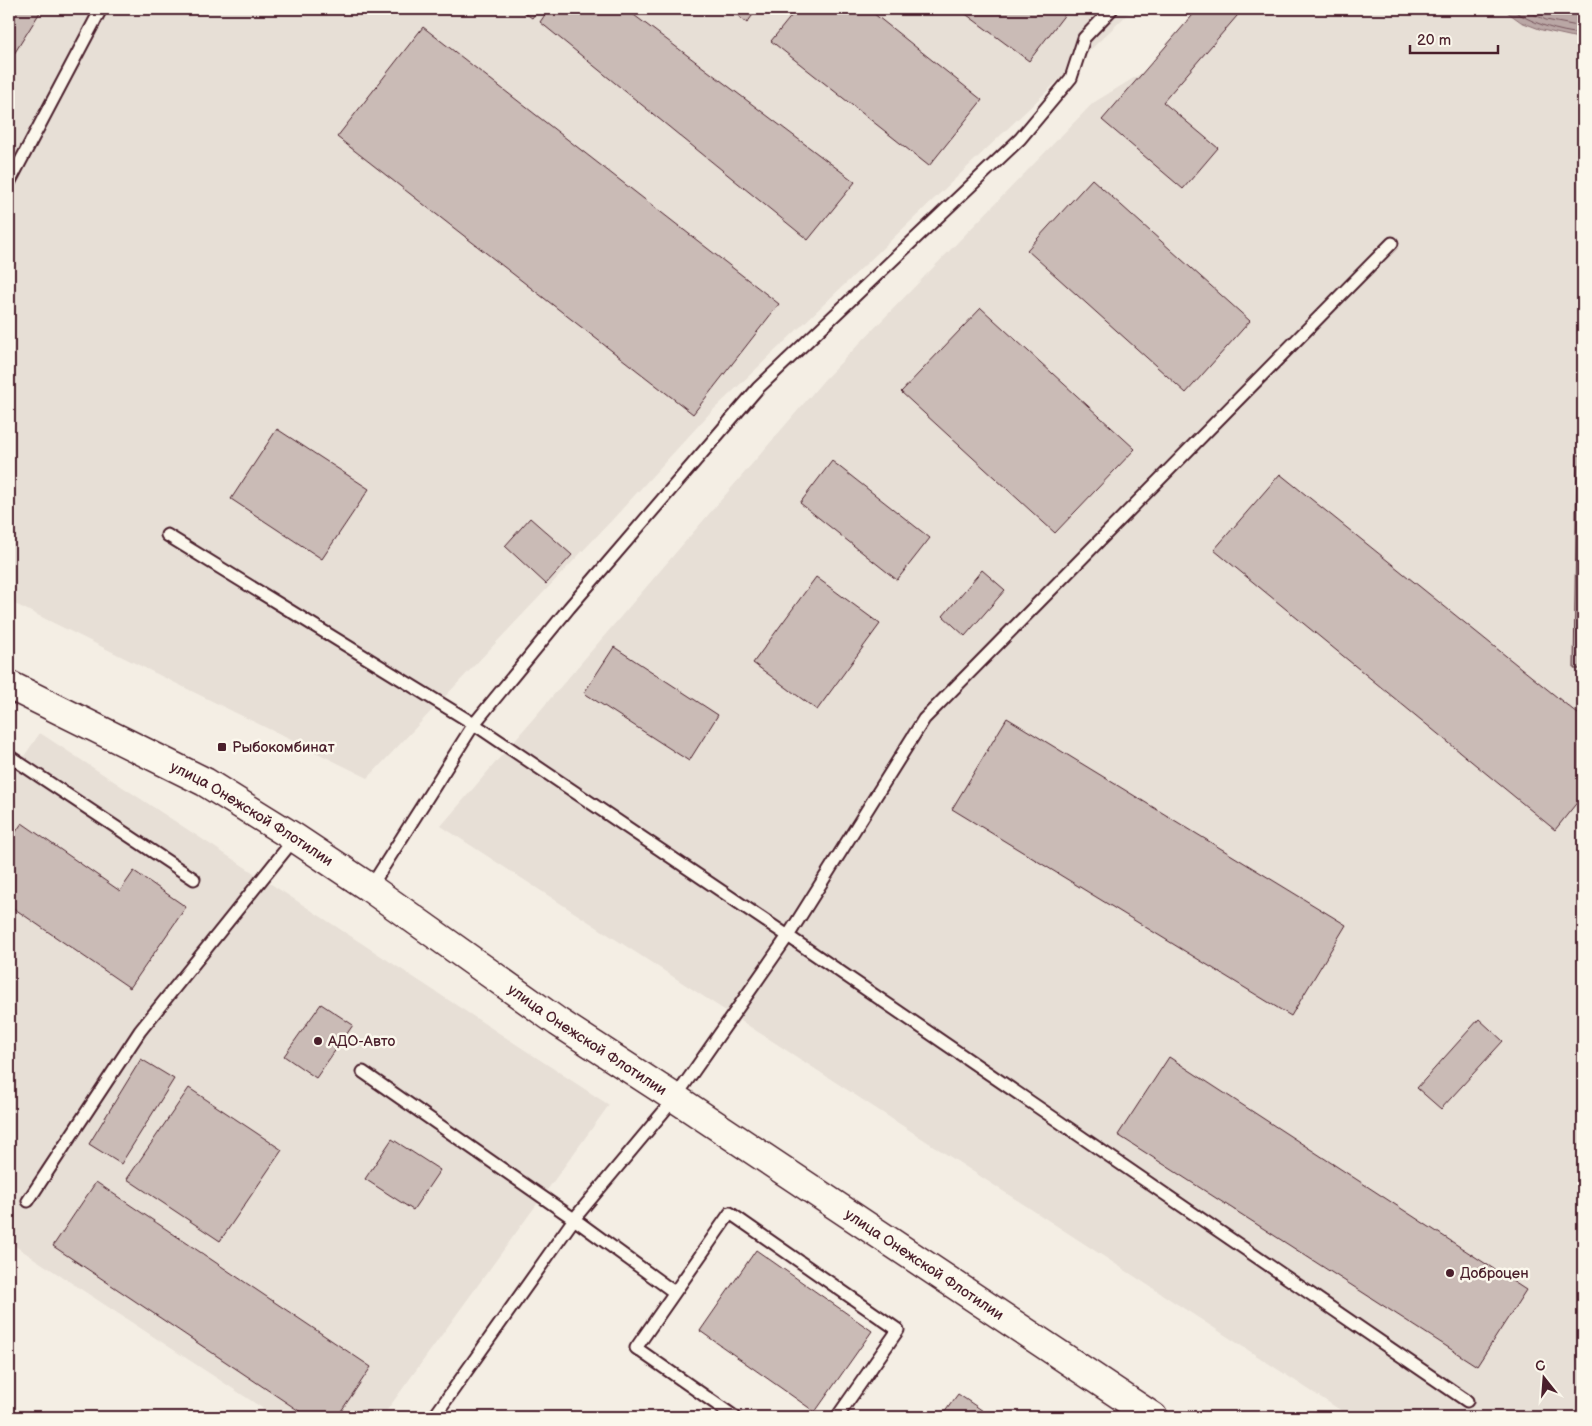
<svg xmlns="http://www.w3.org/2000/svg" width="1592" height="1426" viewBox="0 0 1592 1426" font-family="'Balsamiq Sans',sans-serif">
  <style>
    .built { fill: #e7dfd6 }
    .water { fill: #baa7a5; stroke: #8d7174 }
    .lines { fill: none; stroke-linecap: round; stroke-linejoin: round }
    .shore { stroke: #77555c; stroke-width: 1 }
    .building { fill: #cabbb6; stroke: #4a1f2b }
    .lane-casing { stroke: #4a1f2b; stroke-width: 15 }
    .secondary-casing { stroke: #4a1f2b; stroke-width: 31 }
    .path { stroke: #4a1f2b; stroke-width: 3; stroke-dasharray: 4 4; stroke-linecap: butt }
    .lane { stroke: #fbf7ec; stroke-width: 11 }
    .secondary { stroke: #fbf7ec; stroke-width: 28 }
    .poi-dot { fill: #4a1f2b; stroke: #fbf7ec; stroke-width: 2 }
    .labels { text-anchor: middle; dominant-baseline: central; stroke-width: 5; stroke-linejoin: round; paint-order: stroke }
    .poi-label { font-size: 15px; fill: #4a1f2b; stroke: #fbf7ec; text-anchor: start }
    .street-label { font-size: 15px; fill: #4a1f2b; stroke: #fbf7ec }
  </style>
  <rect width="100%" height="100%" fill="#f4eee4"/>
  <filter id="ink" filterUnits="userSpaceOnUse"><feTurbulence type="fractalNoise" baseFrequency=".02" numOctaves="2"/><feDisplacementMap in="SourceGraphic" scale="10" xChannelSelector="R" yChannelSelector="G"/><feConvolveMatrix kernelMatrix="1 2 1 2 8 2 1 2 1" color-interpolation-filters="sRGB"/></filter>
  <g filter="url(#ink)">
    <!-- built -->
    <path class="built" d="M9 9H1133L709 414 612 520 368 778 9 601Z
      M1246 9H1502L1521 22 1578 38 1583 39V1417H1351L441 826 824 380 1093 103Z
      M40 733 609 1105 382 1417H276L9 1242V778Z"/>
    <!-- water -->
    <path class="water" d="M1503 9H1583V39L1542 30 1521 22Z"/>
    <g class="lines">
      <!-- shore -->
      <path class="shore" d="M1511 9C1531 23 1558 32 1583 34
        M1522 9 1546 20 1583 27"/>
    </g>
    <!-- building -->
    <path class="building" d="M9 9H42L9 62Z
      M519 9H539L532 18Z
      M549 9H626L855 182 808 240 540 22Z
      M729 9H757L747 23Z
      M797 9H868L982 100 929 166 771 41Z
      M959 9H1069L1029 61Z
      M1198 9H1243L1163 102 1218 148 1183 189 1102 120Z
      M423 27 779 304 693 414 337 137Z
      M1092 179 1250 321 1186 393 1027 250Z
      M981 308 1135 449 1055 533 901 392Z
      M277 429 369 489 322 559 231 499Z
      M1577 455H1583V669H1574Z
      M832 461 930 538 897 580 800 503Z
      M1280 474 1583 718V795L1555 830 1214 550Z
      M530 518 572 555 546 584 505 546Z
      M982 570 1005 590 965 636 943 616Z
      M816 577 880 624 817 710 753 663Z
      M614 647 718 715 689 761 584 693Z
      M1007 718 1346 925 1291 1016 952 809Z
      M22 823 120 891 134 871 186 907 130 988 9 905V842Z
      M321 1004 353 1025 316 1078 284 1056Z
      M1479 1019 1503 1041 1441 1109 1417 1088Z
      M1169 1057 1526 1290 1477 1366 1118 1135Z
      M141 1059 174 1079 121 1164 89 1144Z
      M189 1088 282 1150 220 1241 127 1179Z
      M392 1139 440 1170 413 1210 365 1179Z
      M96 1182 371 1367 337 1417H308L53 1246Z
      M756 1250 872 1331 815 1412 700 1331Z
      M958 1394 992 1417H941Z"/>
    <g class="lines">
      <defs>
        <path id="lane" d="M9 183 101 9
          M167 535 474 724 788 936 1467 1401
          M9 756 194 879
          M370 888 474 724 569 608 758 388 1020 139 1071 78 1084 38 1112 9
          M363 1072 574 1219 674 1292
          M28 1201 140 1031 295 838
          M434 1417 574 1219 675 1098 788 936 924 719 1392 243
          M735 1417 636 1348 730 1213 898 1330 837 1417"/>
        <g id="secondary">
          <path id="s1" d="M9 685 205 782 295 838 370 888 558 1022 675 1098 1153 1417"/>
        </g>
      </defs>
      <!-- lane casing -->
      <use href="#lane" class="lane-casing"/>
      <!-- secondary casing -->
      <use href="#secondary" class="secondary-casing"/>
      <!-- path -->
      <path class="path" d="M9 1410 19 1417"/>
      <!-- lane -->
      <use href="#lane" class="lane"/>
      <!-- secondary -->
      <use href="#secondary" class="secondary"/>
    </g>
  </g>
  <!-- markers -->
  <g class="poi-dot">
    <rect x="217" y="742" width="10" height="10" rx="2.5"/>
    <circle cx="318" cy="1041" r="5"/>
    <circle cx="1450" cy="1273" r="5"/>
  </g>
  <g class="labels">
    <!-- poi labels -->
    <g class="poi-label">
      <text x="232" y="747">Рыбокомбинат</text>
      <text x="328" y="1041">АДО-Авто</text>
      <text x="1460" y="1273">Доброцен</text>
    </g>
    <!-- street labels -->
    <g class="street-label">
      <text stroke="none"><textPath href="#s1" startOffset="275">улица Онежской Флотилии</textPath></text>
      <text stroke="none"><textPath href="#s1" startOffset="680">улица Онежской Флотилии</textPath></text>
      <text stroke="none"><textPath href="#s1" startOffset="1085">улица Онежской Флотилии</textPath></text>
    </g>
  </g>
  <!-- margin -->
  <rect width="1592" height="1426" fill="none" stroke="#fbf7ec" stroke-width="30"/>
  <rect x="15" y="15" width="1562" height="1396" fill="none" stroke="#4a1f2b" stroke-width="2" filter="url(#ink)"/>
  <!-- north arrow -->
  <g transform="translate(1544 1378) rotate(343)" stroke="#fbf7ec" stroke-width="4" paint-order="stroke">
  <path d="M0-4L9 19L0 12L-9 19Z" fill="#4a1f2b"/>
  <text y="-8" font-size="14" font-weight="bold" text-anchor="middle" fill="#4a1f2b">С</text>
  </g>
  <!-- scale -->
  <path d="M1410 45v8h88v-8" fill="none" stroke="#4a1f2b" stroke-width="2.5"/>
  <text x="1417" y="45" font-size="15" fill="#4a1f2b" stroke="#fbf7ec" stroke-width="4" paint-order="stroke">20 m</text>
</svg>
